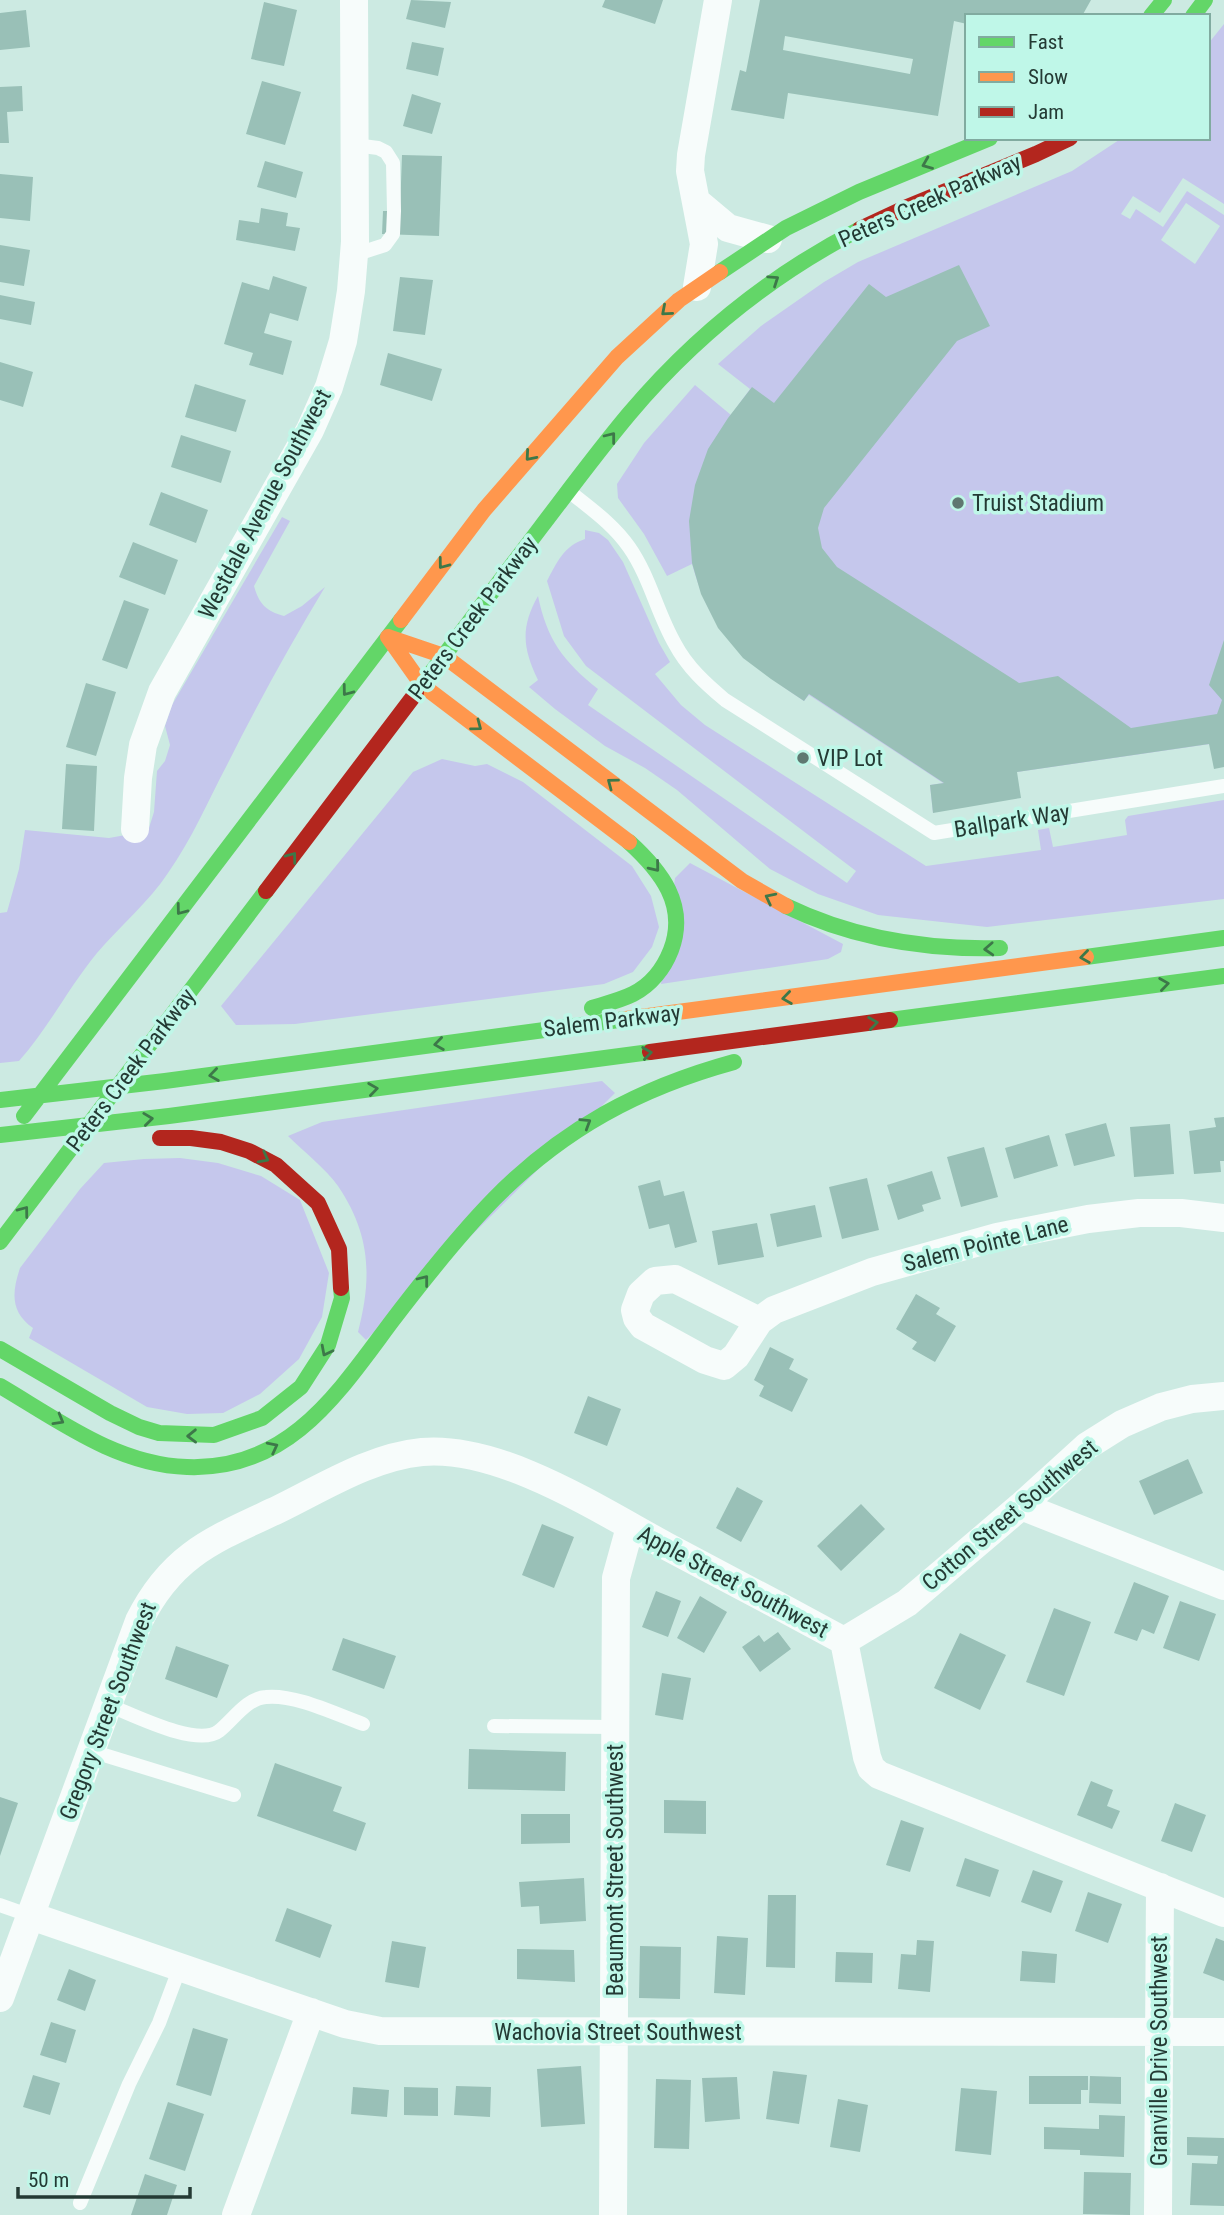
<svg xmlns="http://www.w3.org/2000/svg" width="1224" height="2215" viewBox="0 0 1224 2215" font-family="'Roboto Condensed',sans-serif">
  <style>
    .green { fill: #c5c7ec; fill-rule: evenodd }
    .building { fill: #99c0b7; fill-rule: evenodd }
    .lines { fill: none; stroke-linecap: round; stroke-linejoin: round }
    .lane { stroke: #f7fcfb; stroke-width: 14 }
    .street { stroke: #f7fcfb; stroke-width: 28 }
    .fast { stroke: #63d668; stroke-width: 16 }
    .slow { stroke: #ff974d; stroke-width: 16 }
    .jam { stroke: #b3261e; stroke-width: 16 }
    .oneway { stroke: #3d7849 }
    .poi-dot { fill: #5f7871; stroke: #bff7e8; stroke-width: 2.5 }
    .labels { text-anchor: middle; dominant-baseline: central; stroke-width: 7; stroke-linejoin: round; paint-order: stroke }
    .street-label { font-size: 23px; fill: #243a34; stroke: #bff7e8 }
    .poi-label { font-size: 23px; fill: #243a34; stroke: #bff7e8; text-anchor: start }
  </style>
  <rect width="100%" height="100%" fill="#cceae2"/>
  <!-- green -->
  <path class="green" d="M1224 24V204L1183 178 1160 213 1133 196 1121 214 1130 219 1136 209 1163 227 1187 191 1224 215V742L1017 772 933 813 930 785 943 783 809 695 804 701C744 661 712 636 692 564L667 576 644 534 618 498 617 484 644 443 695 385 731 415 750 389 718 364 761 326 824 282 858 262 1072 171 1122 138H1208V44ZM1186 203 1220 226 1195 264 1161 240Z
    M282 517 290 521 254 586C259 604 266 611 284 616L302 606 325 587C290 645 257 705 227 765 208 801 192 839 168 873 148 903 121 925 97 953 69 987 49 1027 19 1061L0 1063V913L7 912 19 869 25 830 109 838 148 831 154 812 157 771 165 761 170 745 165 726 172 705Z
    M585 530 599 533 608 540 623 562 659 643 670 662 655 674 681 705 705 725 926 866 1041 850 1038 830 1049 828 1053 847 1127 835 1125 820 1128 816 1224 800V899L987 927 878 915 818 894 770 869 677 790 645 768 605 746 555 709 529 687 538 680C523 649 520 628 538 596 547 640 564 662 598 689L588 705 847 883 856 871 586 666 564 636 547 581C557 562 564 546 585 539Z
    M442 759 475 766 487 764 523 782 632 866 651 896 659 927 652 947 633 972 604 984 295 1024 236 1025 221 1006 413 772Z
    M690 863 843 944 841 952 828 959 661 984 675 878Z
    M602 1081 615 1093 366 1340 358 1332C372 1278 371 1235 338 1186 325 1168 304 1152 288 1136L322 1122Z
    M180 1158 218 1163 261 1176 300 1200 329 1273 322 1317 299 1359 260 1394 223 1413 187 1414 147 1407 29 1338 33 1328C10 1312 12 1292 20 1268L80 1189 104 1163 144 1159Z"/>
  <!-- building -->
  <path class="building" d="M411 0 451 2 445 28 406 19Z
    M605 0H663L655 24 602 7Z
    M760 0H1091L1082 16H967V24L954 21 938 116 788 93 784 119 731 110 740 70 746 72ZM785 36 913 59 910 74 783 50Z
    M264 2 297 10 284 66 251 59Z
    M26 10 30 47 0 50V13Z
    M412 42 444 48 438 76 406 69Z
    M262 81 301 92 285 145 246 134Z
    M22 86 23 111 7 112 9 143H0V87Z
    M412 94 441 103 432 134 403 126Z
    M402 155 442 156 439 236 382 234 383 211H400Z
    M265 161 303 172 296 198 257 187Z
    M0 174 33 177 30 221 0 218Z
    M261 208 288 213 286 226 300 228 295 251 236 240 239 220 259 223Z
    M0 245 30 250 24 286 0 282Z
    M959 265 990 326 957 341 824 508 818 528 822 548 837 567 1019 683 1058 676 1131 728 1217 714 1222 700 1209 685 1224 640V767L1214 769 1209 744 1017 772 1021 798 933 813 930 785 944 783 809 694 804 701 771 679 743 658 718 628 701 594 692 563 689 521 695 485 708 449 728 418 752 387 774 403 869 284 886 297Z
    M273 276 307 287 298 321 270 313 264 333 292 341 283 375 249 365 253 353 224 344 242 282 269 290Z
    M400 277 433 280 425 335 393 331Z
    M0 295 35 302 31 325 0 319Z
    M388 353 442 369 432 401 380 385Z
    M0 362 33 372 23 407 0 400Z
    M195 384 246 400 236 432 185 417Z
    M181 435 231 451 221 483 171 467Z
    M161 492 208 510 196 543 149 525Z
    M133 542 178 560 165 595 119 577Z
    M124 600 149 609 127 669 102 660Z
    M86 683 116 692 96 756 66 747Z
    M66 764 97 766 94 831 62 829Z
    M1224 1117V1161H1220L1221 1172 1194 1174 1189 1131 1216 1127 1214 1118Z
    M1106 1123 1115 1156 1074 1166 1065 1134Z
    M1170 1124 1174 1174 1134 1177 1130 1127Z
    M1049 1135 1058 1166 1014 1179 1005 1148Z
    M984 1147 998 1197 961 1207 947 1157Z
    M932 1171 941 1199 922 1205 924 1211 898 1220 887 1185Z
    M867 1178 879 1230 842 1239 829 1187Z
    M660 1180 664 1196 684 1191 697 1242 675 1248 669 1224 649 1229 638 1186Z
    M815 1205 822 1237 777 1247 770 1214Z
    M757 1223 764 1257 718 1265 712 1231Z
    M916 1294 940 1308 936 1314 956 1326 935 1362 912 1349 917 1342 896 1329Z
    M770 1347 794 1359 789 1369 808 1379 792 1412 759 1396 764 1386 754 1380Z
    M588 1396 621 1409 607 1446 574 1433Z
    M1188 1459 1203 1493 1154 1515 1139 1481Z
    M737 1487 763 1501 741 1542 716 1528Z
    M861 1504 885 1529 841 1571 817 1546Z
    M542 1524 574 1537 554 1588 522 1575Z
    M1134 1582 1169 1596 1154 1634 1142 1629 1137 1641 1114 1633Z
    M656 1591 681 1601 668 1637 642 1627Z
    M700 1596 727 1612 704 1653 677 1638Z
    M1180 1601 1216 1614 1199 1661 1163 1648Z
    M1054 1608 1091 1622 1064 1696 1026 1682Z
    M778 1632 791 1649 760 1672 742 1647 759 1635 764 1642Z
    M960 1633 1006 1655 980 1710 934 1688Z
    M343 1638 396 1656 384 1689 332 1670Z
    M176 1646 229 1665 217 1698 165 1679Z
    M662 1673 691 1678 683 1720 655 1715Z
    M469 1749 566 1752 565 1791 468 1789Z
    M275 1763 342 1787 333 1811 366 1823 356 1851 257 1816Z
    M1091 1781 1113 1790 1107 1806 1120 1811 1112 1829 1077 1815Z
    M0 1797 18 1803 0 1856Z
    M664 1800 706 1801V1834L664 1833Z
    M1175 1803 1206 1815 1192 1852 1161 1841Z
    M521 1814H570V1843L521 1844Z
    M901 1820 924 1828 910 1872 886 1865Z
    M965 1858 999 1870 990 1897 956 1886Z
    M1033 1870 1063 1881 1051 1913 1021 1902Z
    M584 1878 586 1921 540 1924 539 1906 521 1907 519 1882Z
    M1088 1892 1122 1904 1108 1943 1075 1931Z
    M768 1895H796L795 1968 766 1967Z
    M287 1908 332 1925 320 1958 275 1941Z
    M717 1936 748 1938 745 1995 714 1993Z
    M1216 1938 1224 1941V1981L1203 1973Z
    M917 1940 934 1941 930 1992 898 1989 901 1954 916 1955Z
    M392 1941 426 1947 419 1988 385 1982Z
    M640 1946 681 1947 680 1999 639 1998Z
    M517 1949 574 1950 575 1982 517 1979Z
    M1022 1951 1057 1954 1055 1983 1020 1981Z
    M836 1952 873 1953 872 1983 835 1982Z
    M69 1969 96 1980 85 2011 57 2000Z
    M51 2022 76 2030 66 2063 40 2055Z
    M193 2028 228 2039 211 2096 176 2085Z
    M581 2066 585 2124 541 2127 537 2069Z
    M773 2071 807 2075 799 2124 766 2119Z
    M33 2075 60 2083 50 2115 23 2107Z
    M1029 2076H1088V2090H1081V2104H1029Z
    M1090 2076 1121 2077V2104L1089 2103Z
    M737 2077 740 2119 705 2122 702 2078Z
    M656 2079 691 2080 689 2149 654 2148Z
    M456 2086 491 2087 490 2117 454 2115Z
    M353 2087 389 2090 387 2117 351 2114Z
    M404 2087 438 2088V2116L404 2115Z
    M961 2088 997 2091 991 2155 955 2151Z
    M838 2099 868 2105 860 2152 830 2147Z
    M168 2102 204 2114 185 2171 149 2159Z
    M1099 2115 1125 2116 1124 2157 1080 2155V2150L1044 2149V2127L1099 2129Z
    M1187 2137 1224 2138V2206L1190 2205 1192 2163 1217 2164 1218 2156 1187 2155Z
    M1084 2172 1131 2173 1130 2215 1083 2214Z
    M145 2174 177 2185 167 2215H131Z"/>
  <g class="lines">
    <!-- lane -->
    <path class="lane" d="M354 255 385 245 393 234 394 211 393 163 386 152 378 148 355 145
      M570 492C591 509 613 524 629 547 650 577 657 613 675 644 687 667 706 684 725 700L934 833 1224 786
      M108 1705C132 1714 197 1748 219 1731 233 1720 247 1698 266 1697 295 1694 335 1714 363 1724
      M494 1726 615 1727
      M91 1751 234 1795
      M0 1905 31 1916
      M80 2203 129 2084 159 2023 180 1967"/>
    <!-- street -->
    <path class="street" d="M697 202 728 228 768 239
      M697 287 704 244 690 171 691 155 718 0
      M135 829 138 778 143 745 162 692 310 430 329 387 343 341 351 291 355 242 354 0
      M759 1321 675 1279 655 1281 641 1294 635 1310 637 1318 643 1326 705 1360 724 1366 736 1356 759 1321 774 1310 872 1272 997 1237 1088 1219 1139 1213H1181L1224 1218
      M1021 1506 1224 1586
      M844 1641 907 1603 1021 1506 1087 1446 1122 1424 1161 1407 1192 1399 1224 1396
      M31 1916 345 2024 380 2031 1224 2032
      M0 1998 139 1621C172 1554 215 1539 279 1509 324 1487 371 1457 422 1452 500 1445 598 1509 666 1546 725 1577 785 1609 844 1641L867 1757 871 1768 879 1775 1224 1913
      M236 2215 311 2012
      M613 2215 616 1578 630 1527
      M1158 2215 1160 1887"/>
    <!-- fast -->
    <path class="fast" d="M1151 16 1164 0
      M1193 16 1205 0
      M720 272 786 228 859 192 990 138
      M416 693C458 637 499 582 541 527 570 489 598 451 629 414 693 338 771 275 860 229
      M786 906C852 938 926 950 1000 948
      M1086 957 1224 938
      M592 1008C605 1004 621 1000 633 994 651 985 664 968 671 950 688 905 661 871 629 842
      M890 1020 1224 976
      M0 1100 165 1081 626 1019
      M24 1116 401 620
      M0 1135 169 1116 650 1052
      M0 1242 266 891
      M0 1349 110 1413 139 1427 159 1433 214 1435 262 1418 301 1387 328 1345 342 1298 341 1288
      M0 1386C58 1420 117 1465 187 1467 289 1471 338 1393 392 1321 424 1279 457 1237 494 1199 563 1129 639 1088 734 1062"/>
    <!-- slow -->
    <path class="slow" d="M401 620 484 510 617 357 679 300 720 272
      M388 637 444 656 742 881 786 906
      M388 637 422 685 629 842
      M626 1019 1086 957"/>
    <!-- jam -->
    <path class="jam" d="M860 229 905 208 1036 154 1070 138
      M266 891 416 693
      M650 1052 890 1020
      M160 1138H191L221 1142 249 1151 276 1165 318 1203 339 1249 341 1288"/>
  </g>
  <!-- one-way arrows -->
  <defs><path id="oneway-chevron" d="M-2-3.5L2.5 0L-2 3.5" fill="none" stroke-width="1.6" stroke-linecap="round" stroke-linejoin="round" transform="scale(1.75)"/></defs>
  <g class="oneway">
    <use href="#oneway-chevron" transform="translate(927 164) rotate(158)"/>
    <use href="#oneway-chevron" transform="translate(774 280) rotate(-34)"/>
    <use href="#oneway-chevron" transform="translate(666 311) rotate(139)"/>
    <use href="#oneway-chevron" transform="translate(611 437) rotate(-52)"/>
    <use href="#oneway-chevron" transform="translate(530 456) rotate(131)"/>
    <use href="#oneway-chevron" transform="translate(443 564) rotate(127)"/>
    <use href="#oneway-chevron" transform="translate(347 691) rotate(127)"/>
    <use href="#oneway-chevron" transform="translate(477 726) rotate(37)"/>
    <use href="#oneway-chevron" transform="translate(612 783) rotate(-143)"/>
    <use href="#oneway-chevron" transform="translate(292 857) rotate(-53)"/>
    <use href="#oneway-chevron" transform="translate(655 867) rotate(51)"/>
    <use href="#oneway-chevron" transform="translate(770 898) rotate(-153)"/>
    <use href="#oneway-chevron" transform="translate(181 910) rotate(127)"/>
    <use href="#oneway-chevron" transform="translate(989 949) rotate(177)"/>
    <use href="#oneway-chevron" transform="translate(1085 957) rotate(172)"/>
    <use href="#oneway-chevron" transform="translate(1164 984) rotate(-8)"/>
    <use href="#oneway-chevron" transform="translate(787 998) rotate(172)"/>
    <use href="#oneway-chevron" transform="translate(873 1023) rotate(-8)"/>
    <use href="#oneway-chevron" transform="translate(439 1044) rotate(172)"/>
    <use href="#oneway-chevron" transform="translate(647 1053) rotate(-8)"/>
    <use href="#oneway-chevron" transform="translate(214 1075) rotate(172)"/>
    <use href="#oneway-chevron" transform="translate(373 1089) rotate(-8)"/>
    <use href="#oneway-chevron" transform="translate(148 1119) rotate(-7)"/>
    <use href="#oneway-chevron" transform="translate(586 1123) rotate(-32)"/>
    <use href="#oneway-chevron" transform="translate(264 1158) rotate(28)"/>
    <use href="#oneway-chevron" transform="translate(24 1211) rotate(-53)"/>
    <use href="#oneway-chevron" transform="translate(424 1280) rotate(-52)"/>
    <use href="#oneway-chevron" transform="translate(326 1351) rotate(117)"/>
    <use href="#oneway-chevron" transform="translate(59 1420) rotate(30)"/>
    <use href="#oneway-chevron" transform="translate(192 1436) rotate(179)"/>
    <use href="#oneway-chevron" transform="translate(273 1447) rotate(-27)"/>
  </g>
  <!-- markers -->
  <g class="poi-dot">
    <circle cx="958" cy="503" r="7"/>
    <circle cx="803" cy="758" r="7"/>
  </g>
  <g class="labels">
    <!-- street labels -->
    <g class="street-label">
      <text transform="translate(930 201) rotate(-24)">Peters Creek Parkway</text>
      <text transform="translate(265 504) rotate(-62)">Westdale Avenue Southwest</text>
      <text transform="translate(473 618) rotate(-53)">Peters Creek Parkway</text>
      <text transform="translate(1012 821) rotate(-9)">Ballpark Way</text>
      <text transform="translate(612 1021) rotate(-7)">Salem Parkway</text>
      <text transform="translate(131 1070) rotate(-53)">Peters Creek Parkway</text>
      <text transform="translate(986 1244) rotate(-14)">Salem Pointe Lane</text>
      <text transform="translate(1010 1515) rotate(-40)">Cotton Street Southwest</text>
      <text transform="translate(733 1582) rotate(28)">Apple Street Southwest</text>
      <text transform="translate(108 1711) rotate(-69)">Gregory Street Southwest</text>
      <text transform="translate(615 1870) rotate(-90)">Beaumont Street Southwest</text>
      <text x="618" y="2032">Wachovia Street Southwest</text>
      <text transform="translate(1159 2051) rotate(-90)">Granville Drive Southwest</text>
    </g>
    <!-- poi labels -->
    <g class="poi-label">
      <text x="972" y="503">Truist Stadium</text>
      <text x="817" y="758">VIP Lot</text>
    </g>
  </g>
  <!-- legend -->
  <rect x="965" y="14" width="245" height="126" fill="#bff7e8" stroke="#81aba0" stroke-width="2"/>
  <rect x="979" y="37" width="35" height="10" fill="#63d668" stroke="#81aba0" stroke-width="2"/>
  <text x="1028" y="49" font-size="21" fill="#243a34">Fast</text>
  <rect x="979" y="72" width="35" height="10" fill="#ff974d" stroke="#81aba0" stroke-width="2"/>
  <text x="1028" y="84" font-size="21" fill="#243a34">Slow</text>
  <rect x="979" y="107" width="35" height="10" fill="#b3261e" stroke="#81aba0" stroke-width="2"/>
  <text x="1028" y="119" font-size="21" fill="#243a34">Jam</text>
  <!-- scale -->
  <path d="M18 2187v10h172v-10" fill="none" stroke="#243a34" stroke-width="3.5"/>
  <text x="28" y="2187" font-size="21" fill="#243a34" stroke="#bff7e8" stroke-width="5" paint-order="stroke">50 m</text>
</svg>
